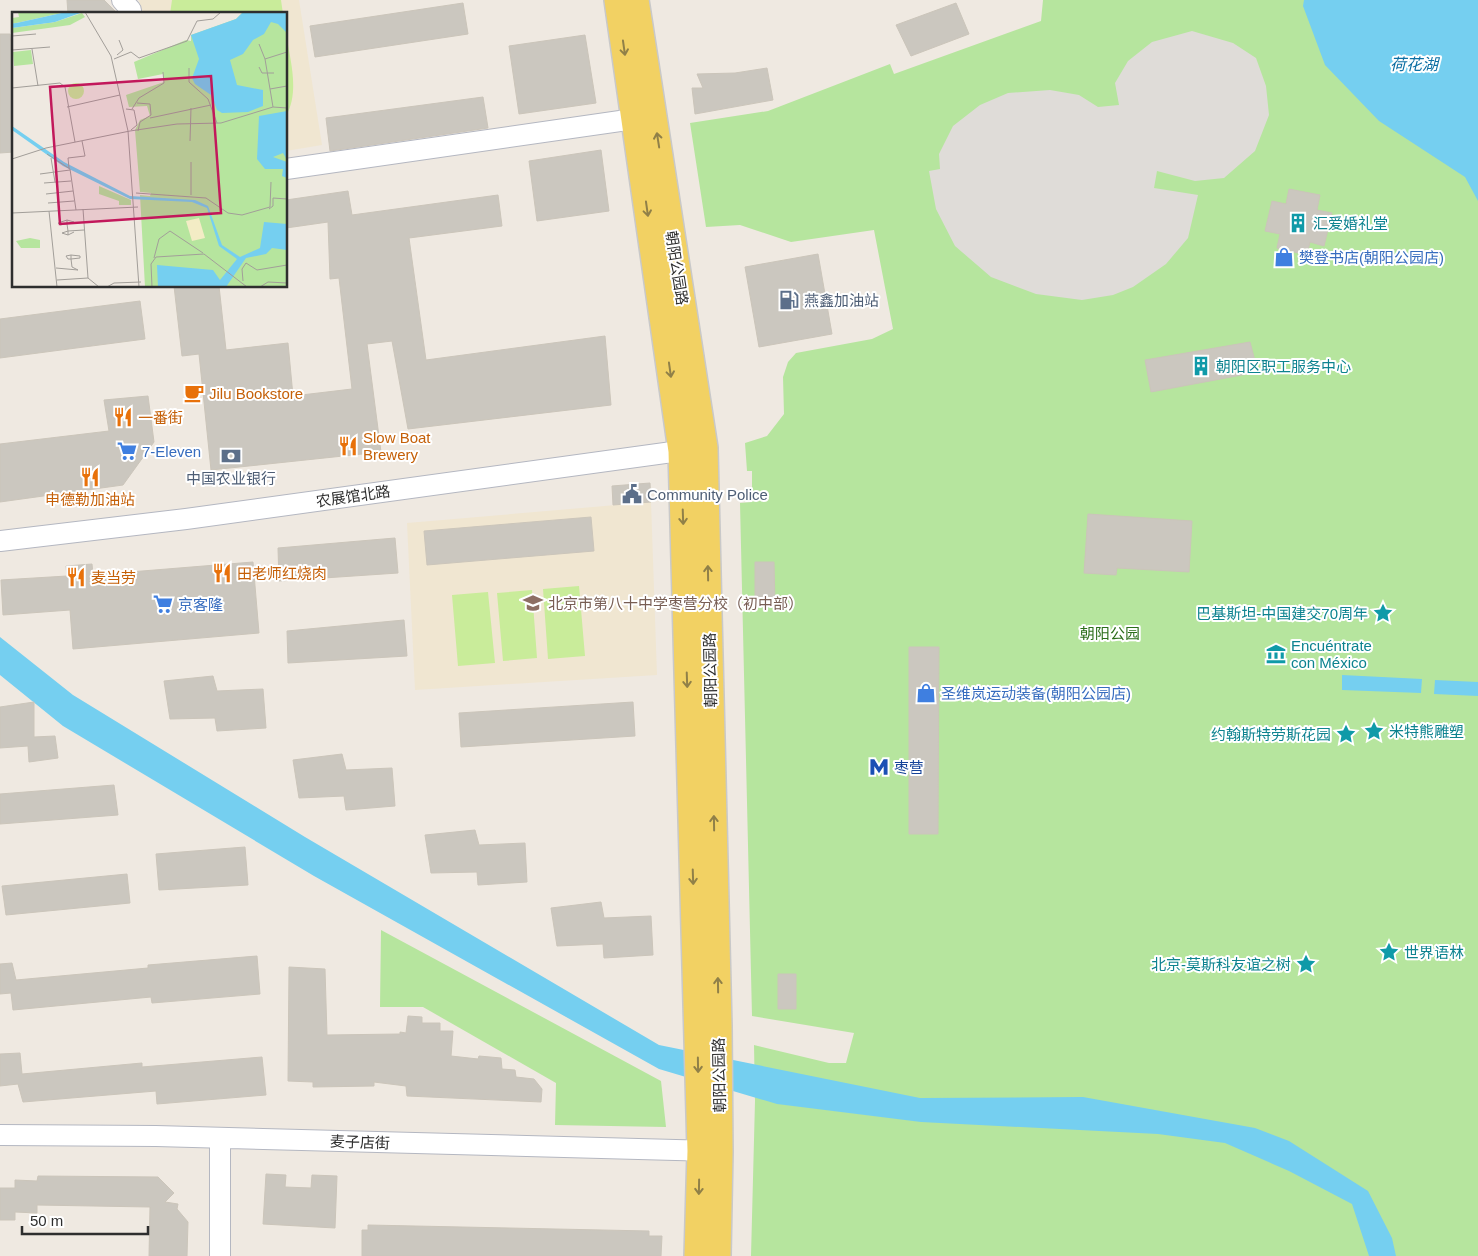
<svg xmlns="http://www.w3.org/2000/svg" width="1478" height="1256" viewBox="0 0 1478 1256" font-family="Helvetica,'Noto Sans SC',sans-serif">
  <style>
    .education { fill: #f0e6d1 }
    .green { fill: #b6e59e }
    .pitch { fill: #c9ec9a }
    .plaza { fill: #dfdcd8 }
    .water { fill: #75cff0 }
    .building { fill: #cbc7bf; stroke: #cbc5ba }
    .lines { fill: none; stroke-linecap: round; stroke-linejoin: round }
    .minor-casing { stroke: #b4b7c1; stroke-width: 22 }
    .major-casing { stroke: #c9c9c9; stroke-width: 28 }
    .minor { stroke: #fff; stroke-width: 20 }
    .major { stroke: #f2d163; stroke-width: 25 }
    .oneway { stroke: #908048 }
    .labels { text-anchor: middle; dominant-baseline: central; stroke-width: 4; stroke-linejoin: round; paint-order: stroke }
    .culture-label { font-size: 15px; fill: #0d838f; stroke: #fff; text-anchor: start }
    .shop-label { font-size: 15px; fill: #366cbe; stroke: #fff; text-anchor: start }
    .street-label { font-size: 15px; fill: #2e2e2e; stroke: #fff }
    .service-label { font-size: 15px; fill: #4e5e75; stroke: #fff; text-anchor: start }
    .food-label { font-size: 15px; fill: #c56008; stroke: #fff; text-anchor: start }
    .education-label { font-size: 15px; fill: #785e54; stroke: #fff; text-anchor: start }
    .park-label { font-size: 15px; fill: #2c6e1b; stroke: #fff }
    .transit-label { font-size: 15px; fill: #164399; stroke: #fff; text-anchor: start }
    .water-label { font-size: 16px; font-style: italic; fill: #0d6fa3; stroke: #fff }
    .inset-river { fill: none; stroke: #75cff0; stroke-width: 2.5 }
    .inset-road { fill: none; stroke: #a29e99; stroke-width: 1 }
    .view { fill: #c2185b; fill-opacity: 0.15; stroke: #c2185b; stroke-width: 2.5 }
    .inset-edge { fill: none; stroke: #2e2e2e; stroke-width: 2.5 }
  </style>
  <rect width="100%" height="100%" fill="#efe9e1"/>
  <!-- education -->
  <path class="education" d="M139 0H299L322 145 286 151V14H142Z
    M651 502 657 675 415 690 407 523Z"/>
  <!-- green -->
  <path class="green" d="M1043 0H1478V1256H751L755 1101 754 1045 829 1063H846L854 1033 752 1016 740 503 752 502V471H747L745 443 767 436 784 414 783 377 788 362 796 353 872 339 893 329 874 230 791 242 740 225 706 227 690 123 768 111 890 64 894 74 1041 21Z
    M381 930 661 1081 666 1127 555 1125 556 1083 423 1007H380Z"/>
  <!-- pitch -->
  <path class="pitch" d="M172 0H281L283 14H170Z
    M286 33C290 60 300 91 286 116Z
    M579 586 585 656 548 659 543 589Z
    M532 590 537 658 503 661 497 593Z
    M488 592 495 663 458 666 452 595Z"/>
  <!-- plaza -->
  <path class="plaza" d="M1192 31 1233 43 1256 58 1266 86 1269 115 1255 151 1224 178 1195 181 1157 171 1154 188 1198 195 1188 238 1166 264 1133 287 1113 295 1082 300 1036 294 991 277 955 246 936 209 929 171 940 169 939 154 953 126 980 105 1008 93 1050 90 1079 95 1098 107 1119 105 1115 83 1128 61 1152 42Z"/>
  <!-- water -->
  <path class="water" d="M1304 0H1478V201L1465 177 1379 121 1325 65 1303 6Z
    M0 637 73 695 305 837 659 1045 920 1098 1083 1097 1255 1128 1289 1141 1368 1191 1392 1238 1396 1256H1369L1352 1204 1289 1171 1225 1143 1158 1134 921 1122 777 1104 659 1069 314 876 63 726 0 675Z
    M1342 675 1422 679 1421 693 1342 690Z
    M1435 680 1478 682V696L1434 694Z"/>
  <!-- building -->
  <path class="building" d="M67 0H104L118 14H68Z
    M463 3 468 34 315 57 310 26Z
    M956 3 969 34 911 56 896 25Z
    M0 34H10L14 81V152L0 153Z
    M585 35 596 103 519 114 509 46Z
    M767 68 773 100 695 114 692 88H703L697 74 735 73Z
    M483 97 488 128 330 151 326 118Z
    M601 150 609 211 537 221 529 161Z
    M1289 189 1320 195 1317 210 1332 213 1324 246 1310 242 1307 255 1277 248 1280 234 1265 231 1272 201 1286 204Z
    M348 191 352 215 498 195 502 226 409 238 426 360 605 336 611 405 408 429 392 341 367 344 381 452 211 470 199 354 182 356 174 286H219L226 350 288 343 293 396 352 389 339 278 330 279 328 222 286 228V200Z
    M818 254 832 334 759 347 745 267Z
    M140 301 145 339 0 358V319Z
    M1250 342 1258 372 1151 392 1145 360Z
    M148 396 154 442 123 485 0 502V444L109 431 104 400Z
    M650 483 651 502 613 505 612 486Z
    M1088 514 1192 521 1189 572 1117 568 1116 575 1084 573Z
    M591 517 594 551 427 565 424 531Z
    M395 538 398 573 279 581 278 548Z
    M253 562 259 633 73 649 70 610 3 615 1 580 67 576 66 566 92 564 93 575Z
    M755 562H774L775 604H755Z
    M404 620 407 656 288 663 287 631Z
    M909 647H939L938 834H909Z
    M213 676 217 691 263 689 266 728 217 731 215 718 170 719 164 681Z
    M34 702V737L55 736 58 758 29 762 28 746 0 748V707Z
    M633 702 635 736 461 747 459 713Z
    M342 754 346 770 392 768 395 806 346 810 344 796 299 798 293 760Z
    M114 785 118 815 0 824V794Z
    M475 830 479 845 525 843 527 882 478 885 477 872 431 873 425 835Z
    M245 847 248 885 159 890 156 854Z
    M127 874 130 903 6 915 2 886Z
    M601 902 604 918 651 916 653 955 604 958 603 944 557 946 551 908Z
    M257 956 260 994 152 1003 151 997 13 1010 11 993 0 994V964L12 963 16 980 148 968V965Z
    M289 967 325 969 327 1035 400 1034V1032L406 1033 408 1016 422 1017V1023H440V1031H453L451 1056 478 1059 479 1056 501 1058 502 1069 515 1070 516 1077 534 1079 542 1089 541 1102 407 1096 406 1086 374 1082V1086L313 1087V1082L288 1081Z
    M778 974H796V1009H778Z
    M20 1053 22 1074 142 1063V1067L262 1057 266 1095 157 1104 156 1091 23 1102 18 1084 0 1086V1054Z
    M266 1174 286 1175 285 1187 311 1188 312 1175 337 1176 335 1228 263 1224Z
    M38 1176 158 1177 174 1193 165 1202 178 1204 177 1209 188 1222 187 1256H149L150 1207 37 1205V1213L15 1212V1220H0V1188H15V1180L37 1181Z
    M368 1225 649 1231V1236H662L661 1256H362V1230H368Z"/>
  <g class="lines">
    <defs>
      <path id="minor" d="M122 0 131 10V14
        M286 169 634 119
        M0 541 186 519 694 449
        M0 1135 156 1136 713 1151
        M220 1256V1138"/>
      <path id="major" d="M617 0 681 451 700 1151 697 1256
        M636 0 705 448 719 1026 720 1152 718 1256"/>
    </defs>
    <!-- minor casing -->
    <use href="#minor" class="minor-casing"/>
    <!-- major casing -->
    <use href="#major" class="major-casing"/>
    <!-- minor -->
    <use href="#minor" class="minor"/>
    <!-- major -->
    <use href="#major" class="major"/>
  </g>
  <!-- one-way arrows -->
  <defs><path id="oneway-shaft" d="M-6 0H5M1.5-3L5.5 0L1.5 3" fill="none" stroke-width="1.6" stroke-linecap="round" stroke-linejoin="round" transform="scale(1.25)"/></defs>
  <g class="oneway">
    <use href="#oneway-shaft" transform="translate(624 48) rotate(82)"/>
    <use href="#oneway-shaft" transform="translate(658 140) rotate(-99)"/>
    <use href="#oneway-shaft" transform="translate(647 209) rotate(82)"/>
    <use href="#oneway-shaft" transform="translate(670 370) rotate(82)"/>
    <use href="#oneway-shaft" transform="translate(683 517) rotate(88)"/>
    <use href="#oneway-shaft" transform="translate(708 573) rotate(-91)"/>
    <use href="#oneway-shaft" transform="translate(687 680) rotate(88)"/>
    <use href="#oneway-shaft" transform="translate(714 823) rotate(-91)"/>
    <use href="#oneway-shaft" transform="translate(693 877) rotate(88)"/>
    <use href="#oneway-shaft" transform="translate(718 985) rotate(-91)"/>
    <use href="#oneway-shaft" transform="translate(698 1065) rotate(89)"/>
    <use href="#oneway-shaft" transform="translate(699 1187) rotate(91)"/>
  </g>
  <!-- icons -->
  <defs>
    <symbol id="building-bare" viewBox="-9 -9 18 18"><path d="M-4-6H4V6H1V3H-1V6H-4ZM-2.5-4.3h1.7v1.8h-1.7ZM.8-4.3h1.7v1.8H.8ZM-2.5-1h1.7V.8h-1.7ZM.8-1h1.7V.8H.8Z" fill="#0f9aa8" stroke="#fff" stroke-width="2.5" paint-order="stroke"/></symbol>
    <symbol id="shop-bare" viewBox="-9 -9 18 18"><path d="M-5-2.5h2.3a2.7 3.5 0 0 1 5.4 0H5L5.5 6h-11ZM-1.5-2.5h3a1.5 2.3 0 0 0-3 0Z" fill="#3f7fe0" stroke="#fff" stroke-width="2.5" paint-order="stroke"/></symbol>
    <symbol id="fuel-bare" viewBox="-9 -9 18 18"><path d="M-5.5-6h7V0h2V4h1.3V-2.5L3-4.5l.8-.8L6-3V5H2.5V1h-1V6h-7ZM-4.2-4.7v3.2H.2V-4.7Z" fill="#5c6f8a" stroke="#fff" stroke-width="2.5" paint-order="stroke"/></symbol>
    <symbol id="cafe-bare" viewBox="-9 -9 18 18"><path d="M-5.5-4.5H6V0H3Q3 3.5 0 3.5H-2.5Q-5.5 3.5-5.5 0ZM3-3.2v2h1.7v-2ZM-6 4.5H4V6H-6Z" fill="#e8710a" stroke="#fff" stroke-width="2.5" paint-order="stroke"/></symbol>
    <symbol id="restaurant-bare" viewBox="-9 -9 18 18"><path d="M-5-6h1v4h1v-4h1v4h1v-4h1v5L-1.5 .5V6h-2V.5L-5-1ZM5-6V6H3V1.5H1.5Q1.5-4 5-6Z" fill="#e8710a" stroke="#fff" stroke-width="2.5" paint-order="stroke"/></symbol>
    <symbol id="supermarket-bare" viewBox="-9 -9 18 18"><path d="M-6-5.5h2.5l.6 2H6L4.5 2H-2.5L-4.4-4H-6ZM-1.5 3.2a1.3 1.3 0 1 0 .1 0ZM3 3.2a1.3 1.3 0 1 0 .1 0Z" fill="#3f7fe0" stroke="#fff" stroke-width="2.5" paint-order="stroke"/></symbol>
    <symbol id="bank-bare" viewBox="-9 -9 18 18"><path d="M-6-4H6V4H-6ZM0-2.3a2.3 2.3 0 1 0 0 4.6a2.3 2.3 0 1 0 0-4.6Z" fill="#5c6f8a" stroke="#fff" stroke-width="2.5" paint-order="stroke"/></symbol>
    <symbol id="civic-bare" viewBox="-9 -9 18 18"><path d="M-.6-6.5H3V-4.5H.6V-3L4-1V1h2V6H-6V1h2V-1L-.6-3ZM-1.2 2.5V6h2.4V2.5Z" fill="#5c6f8a" stroke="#fff" stroke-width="2.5" paint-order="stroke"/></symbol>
    <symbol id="school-bare" viewBox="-9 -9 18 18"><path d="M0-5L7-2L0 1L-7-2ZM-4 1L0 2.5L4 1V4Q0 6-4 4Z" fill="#8d6e63" stroke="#fff" stroke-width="2.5" paint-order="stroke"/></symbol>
    <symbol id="sight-bare" viewBox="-9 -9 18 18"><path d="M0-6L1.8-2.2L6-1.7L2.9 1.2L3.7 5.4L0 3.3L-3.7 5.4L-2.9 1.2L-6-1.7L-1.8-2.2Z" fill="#0f9aa8" stroke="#fff" stroke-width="2.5" paint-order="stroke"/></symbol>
    <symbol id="museum-bare" viewBox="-9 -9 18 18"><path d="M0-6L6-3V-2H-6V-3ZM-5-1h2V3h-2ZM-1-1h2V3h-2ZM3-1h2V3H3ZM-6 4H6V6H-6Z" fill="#0f9aa8" stroke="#fff" stroke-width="2.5" paint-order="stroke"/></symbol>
    <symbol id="metro-bare" viewBox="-9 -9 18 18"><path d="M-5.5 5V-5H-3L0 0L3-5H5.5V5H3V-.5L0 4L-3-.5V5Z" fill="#1a4fb4" stroke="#fff" stroke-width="2.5" paint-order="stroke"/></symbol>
  </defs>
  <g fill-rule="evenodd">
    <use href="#building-bare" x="1284" y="209" width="28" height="28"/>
    <use href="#shop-bare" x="1270" y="243" width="28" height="28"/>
    <use href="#fuel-bare" x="775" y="286" width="28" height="28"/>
    <use href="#building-bare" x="1187" y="352" width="28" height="28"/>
    <use href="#cafe-bare" x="180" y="379" width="28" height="28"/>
    <use href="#restaurant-bare" x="109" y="403" width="28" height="28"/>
    <use href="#restaurant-bare" x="334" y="432" width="28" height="28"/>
    <use href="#supermarket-bare" x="113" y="437" width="28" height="28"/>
    <use href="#bank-bare" x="217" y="442" width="28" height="28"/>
    <use href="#restaurant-bare" x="76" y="463" width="28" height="28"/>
    <use href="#civic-bare" x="618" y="480" width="28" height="28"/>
    <use href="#restaurant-bare" x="208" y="559" width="28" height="28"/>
    <use href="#restaurant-bare" x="62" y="563" width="28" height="28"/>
    <use href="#school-bare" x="519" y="589" width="28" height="28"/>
    <use href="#supermarket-bare" x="149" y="590" width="28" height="28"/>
    <use href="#sight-bare" x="1369" y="599" width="28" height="28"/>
    <use href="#museum-bare" x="1262" y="640" width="28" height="28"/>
    <use href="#shop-bare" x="912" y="679" width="28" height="28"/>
    <use href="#sight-bare" x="1360" y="717" width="28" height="28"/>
    <use href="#sight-bare" x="1332" y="720" width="28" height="28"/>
    <use href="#metro-bare" x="865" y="753" width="28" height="28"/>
    <use href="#sight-bare" x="1375" y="938" width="28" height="28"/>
    <use href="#sight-bare" x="1292" y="950" width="28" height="28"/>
  </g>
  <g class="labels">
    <!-- culture labels -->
    <g class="culture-label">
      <text x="1313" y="223">汇爱婚礼堂</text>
      <text x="1216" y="366">朝阳区职工服务中心</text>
      <text x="1368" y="613" text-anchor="end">巴基斯坦-中国建交70周年</text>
      <text x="1291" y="645">Encuéntrate<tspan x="1291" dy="17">con México</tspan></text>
      <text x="1389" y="731">米特熊雕塑</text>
      <text x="1331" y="734" text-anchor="end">约翰斯特劳斯花园</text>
      <text x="1404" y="952">世界语林</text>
      <text x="1291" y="964" text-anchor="end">北京-莫斯科友谊之树</text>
    </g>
    <!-- shop labels -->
    <g class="shop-label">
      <text x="1299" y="257">樊登书店(朝阳公园店)</text>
      <text x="142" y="451">7-Eleven</text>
      <text x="178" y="604">京客隆</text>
      <text x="941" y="693">圣维岚运动装备(朝阳公园店)</text>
    </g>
    <!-- street labels -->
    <g class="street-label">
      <text transform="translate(677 268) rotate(81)">朝阳公园路</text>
      <text transform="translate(353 496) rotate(-8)">农展馆北路</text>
      <text transform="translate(710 670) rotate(-91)">朝阳公园路</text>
      <text transform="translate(719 1075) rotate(-91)">朝阳公园路</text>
      <text transform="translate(360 1142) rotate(2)">麦子店街</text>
    </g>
    <!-- service labels -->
    <g class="service-label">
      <text x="804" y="300">燕鑫加油站</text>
      <text x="231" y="478" text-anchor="middle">中国农业银行</text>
      <text x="647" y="494">Community Police</text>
    </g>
    <!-- food labels -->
    <g class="food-label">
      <text x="209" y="393">Jilu Bookstore</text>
      <text x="138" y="417">一番街</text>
      <text x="363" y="437">Slow Boat<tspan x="363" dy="17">Brewery</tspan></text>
      <text x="90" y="499" text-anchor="middle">申德勒加油站</text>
      <text x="237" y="573">田老师红烧肉</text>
      <text x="91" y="577">麦当劳</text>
    </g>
    <!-- education labels -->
    <g class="education-label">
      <text x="548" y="603">北京市第八十中学枣营分校（初中部）</text>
    </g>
    <!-- park labels -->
    <g class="park-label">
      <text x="1110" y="633">朝阳公园</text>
    </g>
    <!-- transit labels -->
    <g class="transit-label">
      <text x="894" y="767">枣营</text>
    </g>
    <!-- water labels -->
    <g class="water-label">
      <text x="1414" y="64">荷花湖</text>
    </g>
  </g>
  <!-- overview -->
  <g transform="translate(12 12)">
    <rect width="275" height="275" fill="#efe9e1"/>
    <path d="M6 0H54L0 12V6L7 5ZM231 0H275V275H133L128 183 138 184 139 181 128 180 123 118 128 108 138 104 135 94 117 95 114 83 152 70 151 62 126 67 122 50 174 28 179 29V23L224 7ZM70 1 73 5 58 13 0 21V16L43 10ZM19 38 21 52 2 54 1 40ZM87 174 119 188V193H107V189L87 182ZM18 226 28 228V236H9L4 229Z" fill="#b6e59e"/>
    <path d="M187 206 193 226 180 229 174 209Z" fill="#f3ecc5"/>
    <path d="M56 79a8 8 0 1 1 16 0a8 8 0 1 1-16 0Z" fill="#c9ec9a"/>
    <path d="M54 0H71L43 10 0 16V12ZM231 0H275V21L266 12 259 10 252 22 241 28 231 42 218 48 225 73 251 78V94L236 100 210 101 205 98 199 83 183 72 180 66 187 47 179 23 224 7ZM275 99V148L271 141 261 145 275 150V166L270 164 271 157H253L245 147 247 104ZM0 114 52 150 118 184 183 188 196 194 210 233 228 245 248 236 252 210 275 212V238L260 236 254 242 234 246 214 275H146L145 253 201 258 208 268 225 247 207 234 195 196 180 190 118 187 51 154 0 118Z" fill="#75cff0"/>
    <path class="inset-river" d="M0 13 39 9 65 0"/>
    <path class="inset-road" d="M73 0 99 44 116 119 127 275M0 24 24 22M247 32 253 47M20 37 26 74M0 38 38 35M105 43 111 38 107 28M102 47 119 40 127 46 175 29 185 9 201 7 209 0M247 55 250 61H262M177 56V70L196 87 205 111M0 76 48 71 53 75 63 130M258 77 275 74M125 91 138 92 139 103 128 110 126 119M55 95 108 83M261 95 253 47 275 40M114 97 122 98 125 113 119 118M120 97 127 86 152 71 151 60M138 106 199 93M178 129 179 96M35 142 58 157 64 198M39 146 43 170M0 147 34 136 118 119 165 112 209 111 261 95 275 96M57 156 56 146 73 144 70 129M28 162 58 158M32 171 59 169M124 181 194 186 216 201 230 203 258 195 259 170M34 182 61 179M179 183V150M36 191 62 189M71 197 76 266 87 275M257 197 261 194V186L275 187M37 199 45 275M0 201 126 195M55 208 62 210 59 211 48 213 46 211 55 208V212M55 212 56 219 72 218M56 223V219L50 221 56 223 62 220M142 246 147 227 158 219 191 241M44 256 66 258 60 255 59 247V243L54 244 56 247H59L68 246V244L59 243M45 268 76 266M231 269 230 257 234 251 245 258 275 253M95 275 102 271 129 270M140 275 139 252 144 245 192 242 235 275M248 275 256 270 275 271"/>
    <path class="view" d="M199 64 209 201 48 212 38 75Z"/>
    <rect width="275" height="275" class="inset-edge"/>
  </g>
  <!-- scale -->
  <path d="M22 1226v8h126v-8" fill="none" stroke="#2e2e2e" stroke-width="2.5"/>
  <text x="30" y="1226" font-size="15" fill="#2e2e2e" stroke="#ffffff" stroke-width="4" paint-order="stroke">50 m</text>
</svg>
